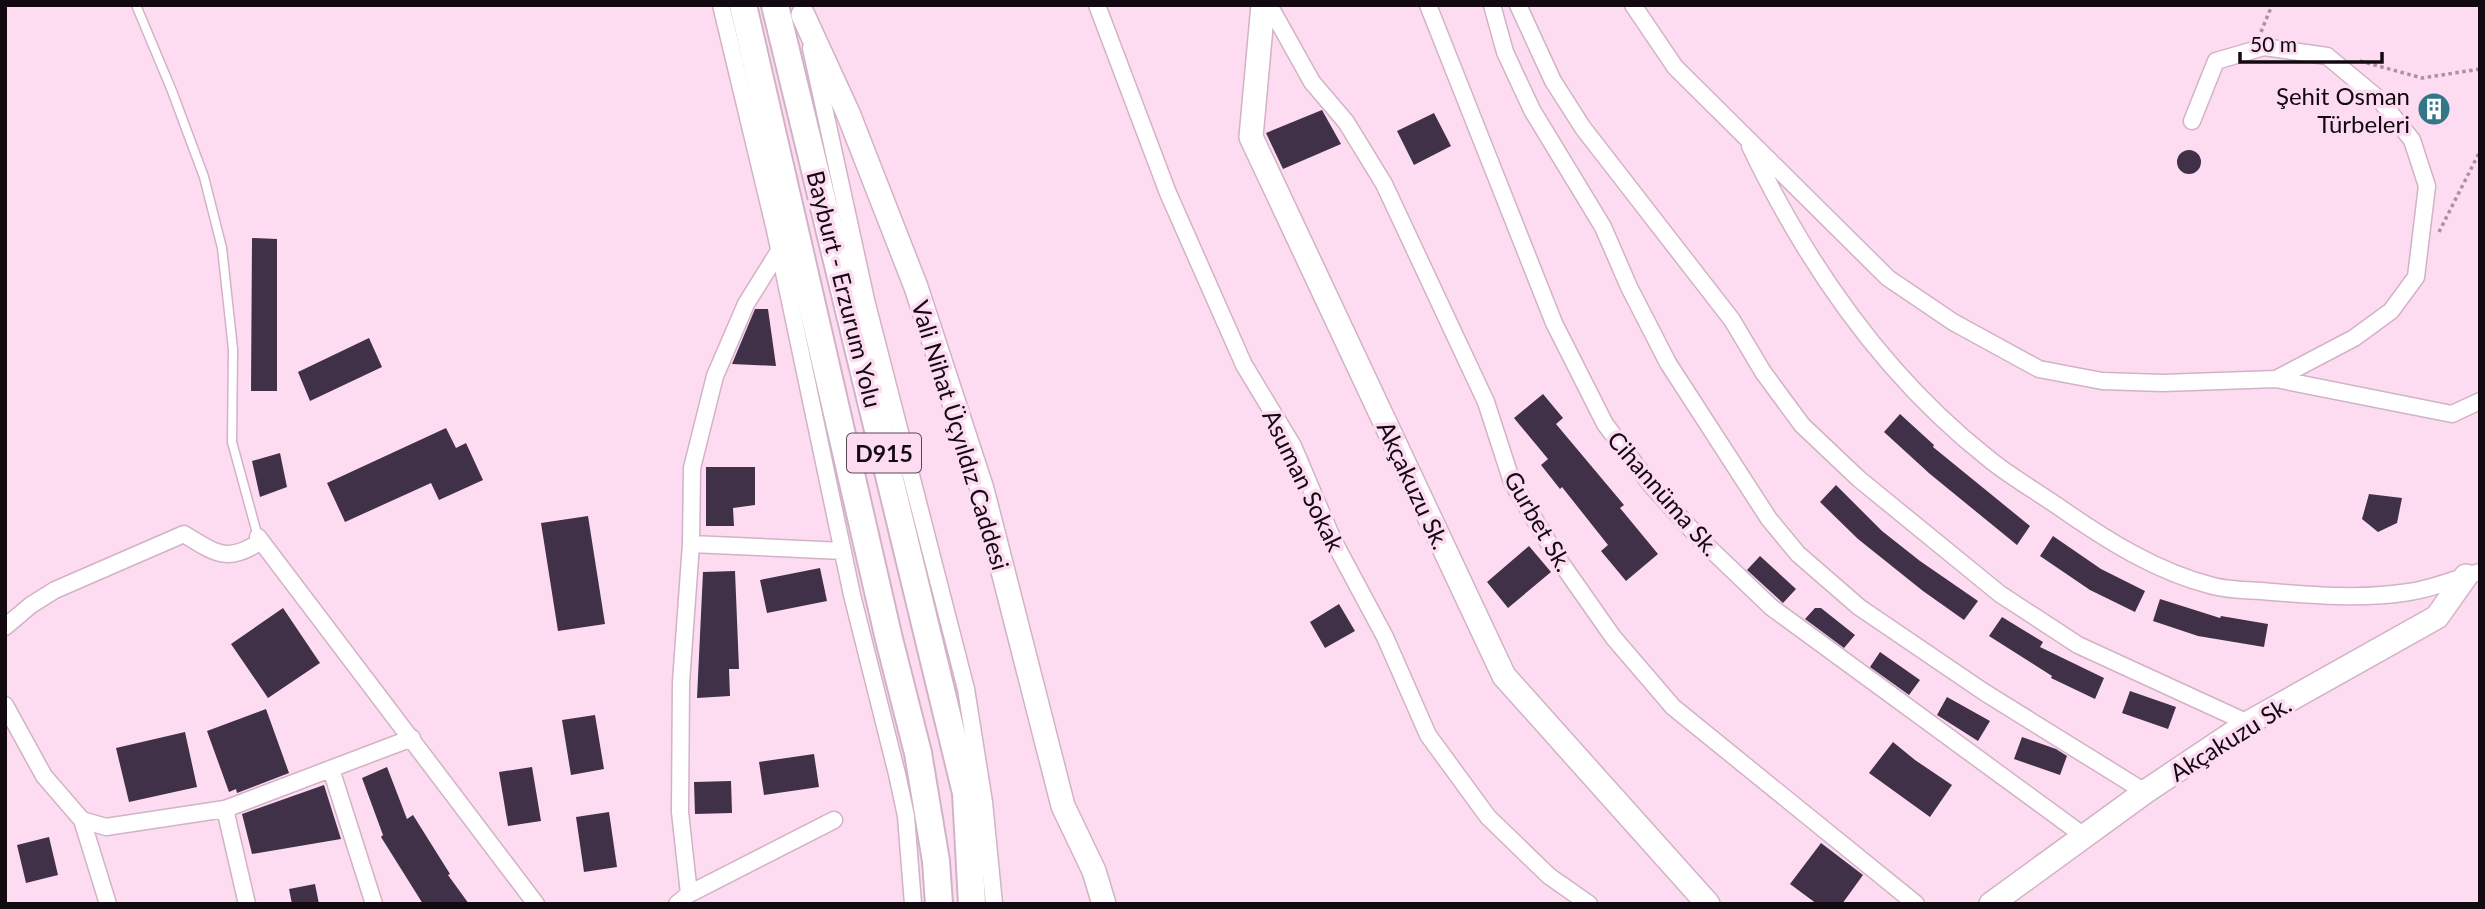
<svg xmlns="http://www.w3.org/2000/svg" width="2485" height="909" viewBox="0 0 2485 909" font-family="Lato,sans-serif">
  <style>
    .building { fill: #403048 }
    .lines { fill: none; stroke-linecap: round; stroke-linejoin: round }
    .service-casing { stroke: #d2b2c7; stroke-width: 11 }
    .minor-casing { stroke: #d2b2c7; stroke-width: 19 }
    .secondary-casing { stroke: #d2b2c7; stroke-width: 26 }
    .trunk-casing { stroke: #d2b2c7; stroke-width: 30 }
    .path { stroke: #aa91a2; stroke-width: 3.5; stroke-dasharray: 3.5 3.5; stroke-linecap: butt }
    .service { stroke: #fff; stroke-width: 8 }
    .minor { stroke: #fff; stroke-width: 16 }
    .secondary { stroke: #fff; stroke-width: 23 }
    .trunk { stroke: #fff; stroke-width: 26 }
    .labels { text-anchor: middle; dominant-baseline: central; stroke-width: 7; stroke-linejoin: round; paint-order: stroke }
    .shield { fill: #fddcf2; stroke: #594854; stroke-width: 2 }
    .shield-label { font-size: 23px; font-weight: bold; fill: #130910 }
    .poi-label { font-size: 24px; fill: #130910; stroke: #fddcf2; text-anchor: end }
    .street-label { font-size: 24px; fill: #130910; stroke: #fddcf2 }
  </style>
  <rect width="100%" height="100%" fill="#fddcf2"/>
  <!-- building -->
  <path class="building" d="M2432 97 2444 101 2445 114 2436 121 2425 117 2423 104Z
    M1322 110 1341 144 1283 169 1266 133Z
    M1434 113 1451 146 1414 165 1397 131Z
    M2177 162a12 12 0 1 1 24 0a12 12 0 1 1-24 0Z
    M252 238 277 239V391H251Z
    M755 309H768L776 366 732 364Z
    M369 338 382 367 310 401 298 372Z
    M1543 394 1563 418 1556 424 1624 505 1620 508 1658 554 1626 581 1601 551 1608 545 1562 487 1560 489 1541 465 1548 459 1514 418Z
    M1900 414 1934 445 1933 447 2030 526 2017 545 1930 474 1884 432Z
    M446 428 456 448 466 443 483 480 439 500 431 483 345 522 327 483Z
    M280 453 287 487 260 497 252 461Z
    M706 467H755V505L733 508 734 526H706Z
    M1836 485 1882 531 1920 561 1978 601 1964 620 1923 591 1858 539 1820 502Z
    M2369 494 2402 498 2397 523 2378 532 2362 519Z
    M588 516 605 624 558 631 541 523Z
    M2053 536 2101 569 2145 591 2135 612 2090 590 2040 556Z
    M1529 546 1551 572 1508 608 1487 582Z
    M1760 556 1796 589 1783 603 1747 570Z
    M820 568 827 601 767 613 760 580Z
    M735 571 739 669H729L730 696 697 698 703 572Z
    M2160 599 2220 618 2221 616 2268 624 2264 647 2198 636 2153 621Z
    M1339 604 1355 631 1325 648 1310 622Z
    M283 608 320 663 268 698 231 644Z
    M1815 608H1821L1855 635 1844 648 1805 619Z
    M2002 617 2043 642 2040 647 2104 678 2095 699 2051 678 2052 676 1989 636Z
    M1880 652 1920 680 1909 695 1870 667Z
    M2130 691 2176 707 2168 729 2122 713Z
    M1947 697 1990 721 1978 741 1937 715Z
    M266 709 289 773 237 793 236 789 229 792 207 731Z
    M595 715 604 769 571 775 562 720Z
    M185 732 197 787 129 802 116 748Z
    M2022 737 2056 749 2067 756 2060 775 2014 759Z
    M1893 742 1915 760 1952 785 1930 817 1869 773Z
    M814 754 819 787 764 795 759 762Z
    M387 767 407 819 413 815 450 874 448 875 469 904H423L381 837 383 835 362 778Z
    M532 767 541 821 508 826 499 772Z
    M731 781 732 813 695 814 694 782Z
    M324 785 341 839 252 854 242 814Z
    M609 812 617 867 584 872 576 817Z
    M49 837 58 875 26 883 17 845Z
    M1821 843 1863 875 1842 904H1817L1790 884Z
    M315 884 319 904H292L289 889Z"/>
  <g class="lines">
    <defs>
      <path id="service" d="M136 5 172 91 204 177 222 248 233 349 232 442 258 537"/>
      <path id="minor" d="M721 5 775 230 852 595 897 774 906 816 913 904
        M1097 5 1168 193 1244 365 1293 446 1333 540 1385 637 1428 735 1488 817 1549 876 1589 904
        M1269 5 1312 82 1346 122 1384 184 1486 402 1512 482 1559 560 1613 637 1673 707 1916 904
        M1428 5 1554 323 1605 424 1651 485 1701 540 1771 607 2084 836
        M1492 5 1505 52 1532 110 1603 227 1629 287 1668 363 1769 519 1798 554 1859 607 1984 692 2145 792
        M1518 5 1553 81 1583 128 1732 320 1763 372 1802 425 1859 479 2000 594 2078 645 2248 723
        M1633 5 1675 67 1888 278 1953 322 2039 369 2102 381 2163 383 2276 379 2354 338 2391 311 2416 277 2427 186 2412 140 2380 100 2327 56 2264 47 2216 61 2192 121
        M811 48 866 300 966 689 984 802 994 904
        M1750 146C1807 265 1885 377 1989 459 2011 477 2036 491 2059 507 2106 540 2157 572 2213 586 2228 590 2245 590 2261 591 2309 595 2360 600 2409 592 2432 589 2457 578 2480 572
        M2276 379 2452 414 2480 401
        M258 537 536 904
        M691 544 843 551
        M5 627 31 605 55 590 184 534C215 553 227 564 261 541
        M5 705 44 776 82 820 106 827 225 809
        M331 769 374 904
        M82 820 108 904
        M689 894 680 812 681 682 691 544 692 468 715 376 746 304 779 251
        M247 904 225 809 412 738
        M677 904 689 894 834 820"/>
      <path id="secondary" d="M1263 5 1251 137 1504 676 1708 904
        M803 15 848 113 916 287 982 489 1063 806 1094 871 1104 904
        M1991 904 2145 792 2248 723 2437 617 2466 576"/>
      <path id="trunk" d="M743 5 889 639 918 753 936 861 939 904
        M775 5 966 793 972 904"/>
    </defs>
    <!-- service casing -->
    <use href="#service" class="service-casing"/>
    <!-- minor casing -->
    <use href="#minor" class="minor-casing"/>
    <!-- secondary casing -->
    <use href="#secondary" class="secondary-casing"/>
    <!-- trunk casing -->
    <use href="#trunk" class="trunk-casing"/>
    <!-- path -->
    <path class="path" d="M2261 32 2272 5
      M2360 61 2422 78 2480 69
      M2439 232 2480 151"/>
    <!-- service -->
    <use href="#service" class="service"/>
    <!-- minor -->
    <use href="#minor" class="minor"/>
    <!-- secondary -->
    <use href="#secondary" class="secondary"/>
    <!-- trunk -->
    <use href="#trunk" class="trunk"/>
  </g>
  <!-- icons -->
  <defs>
    <symbol id="building-disc" viewBox="-11 -11 22 22"><circle r="9.5" fill="#337687" stroke="#fddcf2"/><path d="M-4-6H4V6H1V3H-1V6H-4ZM-2.5-4.3h1.7v1.8h-1.7ZM.8-4.3h1.7v1.8H.8ZM-2.5-1h1.7V.8h-1.7ZM.8-1h1.7V.8H.8Z" fill="#fff"/></symbol>
  </defs>
  <g fill-rule="evenodd">
    <use href="#building-disc" x="2415" y="90" width="38" height="38"/>
  </g>
  <g class="labels">
    <!-- shield labels -->
    <rect class="shield" x="847" y="433.5" width="74" height="39" rx="5"/>
    <g class="shield-label">
      <text x="884" y="453">D915</text>
    </g>
    <!-- poi labels -->
    <g class="poi-label">
      <text x="2410" y="95">Şehit Osman<tspan x="2410" dy="28">Türbeleri</tspan></text>
    </g>
    <!-- street labels -->
    <g class="street-label">
      <text transform="translate(845 289) rotate(76)">Bayburt - Erzurum Yolu</text>
      <text transform="translate(961 435) rotate(73)">Vali Nihat Üçyıldız Caddesi</text>
      <text transform="translate(1304 480) rotate(64)">Asuman Sokak</text>
      <text transform="translate(1414 485) rotate(65)">Akçakuzu Sk.</text>
      <text transform="translate(1664 493) rotate(49)">Cihannüma Sk.</text>
      <text transform="translate(1539 521) rotate(60)">Gurbet Sk.</text>
      <text transform="translate(2230 738) rotate(-32)">Akçakuzu Sk.</text>
    </g>
  </g>
  <!-- border -->
  <rect width="2485" height="909" fill="none" stroke="#130910" stroke-width="14"/>
  <!-- scale -->
  <path d="M2240 52v10h142v-10" fill="none" stroke="#130910" stroke-width="3.5"/>
  <text x="2250" y="52" font-size="21" fill="#130910" stroke="#fddcf2" stroke-width="5" paint-order="stroke">50 m</text>
</svg>
